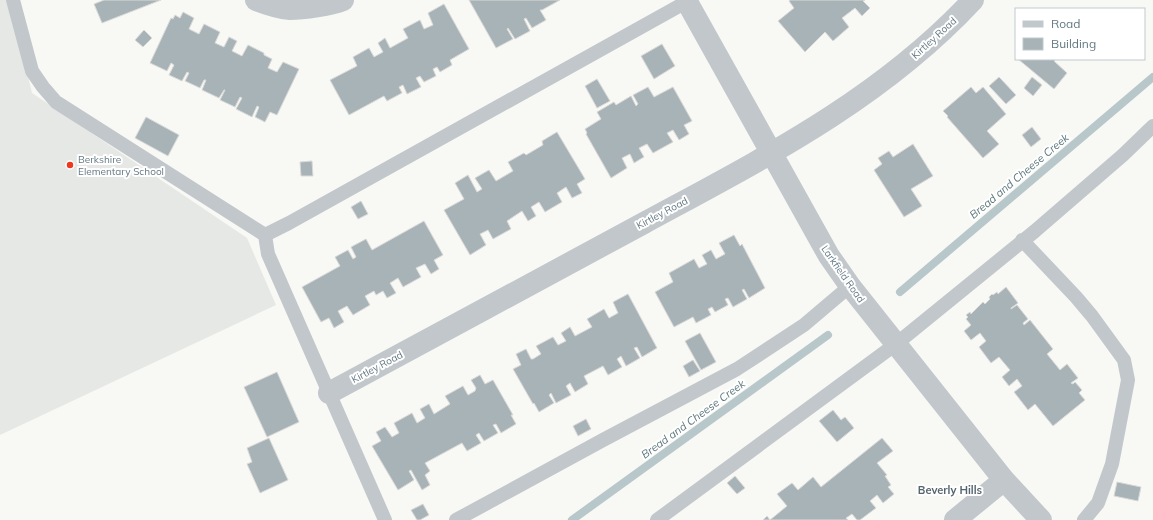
<svg xmlns="http://www.w3.org/2000/svg" width="1153" height="520" viewBox="0 0 1153 520" font-family="Mulish,sans-serif">
  <style>
    .built { fill: #e6e8e6 }
    .lines { fill: none; stroke-linecap: round; stroke-linejoin: round }
    .stream { stroke: #b7c7ca; stroke-width: 8 }
    .building { fill: #a8b3b7; stroke: #dadad8 }
    .service { stroke: #c1c7ca; stroke-width: 14 }
    .minor { stroke: #c1c7ca; stroke-width: 22 }
    .poi-dot { fill: #ec3821; stroke: #fff; stroke-width: 1.5 }
    .labels { text-anchor: middle; dominant-baseline: central; stroke-width: 4; stroke-linejoin: round; paint-order: stroke }
    .street-label { font-size: 10px; fill: #627882; stroke: #fff }
    .poi-label { font-size: 10px; fill: #627882; stroke: #fff; text-anchor: start }
    .water-label { font-size: 11px; font-style: italic; fill: #5c777c; stroke: #fff }
    .neighbourhood-label { font-size: 11px; font-weight: bold; fill: #54656d; stroke: #fff }
  </style>
  <rect width="100%" height="100%" fill="#f8f8f5"/>
  <!-- built -->
  <path class="built" d="M0 0H10L32 93 247 238 276 305 0 435Z"/>
  <g class="lines">
    <!-- stream -->
    <path class="stream" d="M900 292 1153 77
      M572 520 828 335"/>
  </g>
  <!-- building -->
  <path class="building" d="M104 0H161L102 23 94 4Z
    M469 0H560L542 10H540L546 20 532 28 526 18 524 19 530 31 515 39 508 28 507 29 513 39 496 48Z
    M790 0H865L863 1 870 8 862 16 855 8 842 18 849 27 833 41 825 32 805 52 778 21 794 8 789 1Z
    M444 4 469 49 450 60 452 65 440 72 437 67 433 69 436 76 424 82 420 76 416 78 421 87 407 94 403 85 399 87 402 93 387 101 384 96 349 115 330 80 357 66 353 57 369 48 374 57 383 52 378 43 385 38 390 48 408 38 403 29 420 20 424 29 433 25 428 13Z
    M183 12 194 18 189 29 199 34 204 24 220 32 215 43 224 47 229 37 237 41 232 51 242 56 248 45 264 53V55L272 59 268 68 277 72 283 62 299 69 277 115 270 112 265 122 255 117 259 107 257 106 252 117 236 109 242 98 240 97 235 107 220 100 225 90H224L219 98 202 90 206 80H204L200 88 185 81 189 73 187 72 182 81 169 75 174 65 171 63 167 71 150 63 171 18 173 19 175 15 180 18Z
    M144 30 152 38 143 47 135 40Z
    M662 44 675 66 654 79 641 56Z
    M1018 59H1056L1054 61 1067 73 1054 89Z
    M999 77 1016 95 1006 104 989 86Z
    M1032 77 1042 85 1033 96 1024 88Z
    M597 79 610 101 597 108 585 86Z
    M648 87 654 97 673 87 692 121 684 125 689 134 679 140 673 130 667 133 673 142 653 153 647 144 639 148 644 157 634 163 630 154 622 158 627 168 611 178 586 134 587 133 585 129 601 119 597 112 614 102 616 105 631 96 636 106 638 104 633 95Z
    M971 87 976 93 983 87 1006 114 987 131 999 144 983 158 947 117 948 116 943 111Z
    M146 117 179 135 168 156 135 138Z
    M1032 127 1041 139 1031 147 1022 135Z
    M557 132 585 179 577 184 582 193 572 198 566 187 557 193 562 202 545 212 539 202 531 207 536 216 528 221 522 211 507 221 511 229 493 239 488 230 480 234 486 245 470 255 444 210 464 199 455 183 468 175 477 192 482 189 475 178 489 170 496 181 513 171 508 162 524 153 526 155 543 145 542 141Z
    M913 144 933 176 911 189 922 206 904 217 874 170 882 164 878 158 889 151 893 157Z
    M312 161 313 176H301L300 162Z
    M361 201 368 214 358 219 351 207Z
    M424 221 443 255 434 260 439 269 431 274 425 264 416 268 421 277 403 287 398 278 390 283 396 293 387 298 383 291 376 295 374 291 365 296 370 305 353 315 347 306 338 311 344 322 334 328 329 318 321 322 302 287 340 266 335 257 348 250 353 259 356 257 351 247 366 239 372 250Z
    M734 235 740 246 742 244 765 288 749 298 744 289 742 290 747 299 733 307 728 298 725 299 728 305 715 312 712 307 708 309 711 315 696 323 693 317 674 327 655 292 673 282 669 273 694 259 699 268 707 264 702 255 711 250 716 259 725 254 719 243Z
    M1006 287 1018 303 1011 308V309L1017 305 1028 319 1023 323 1024 325 1030 320 1053 349 1047 354 1060 370 1067 364 1078 378 1071 383 1073 384 1075 382 1082 390 1079 393 1085 400 1053 426 1035 404 1028 410 1014 392 1022 386 1017 379 1009 386 1002 377 1010 370 999 357 991 363 979 347 986 341 980 333 971 340 964 331 971 325 966 319 968 317 966 315 970 312 971 314 983 302 985 304 990 299 989 297 992 294 993 295 997 292 998 294Z
    M628 294 657 348 642 357 637 347 634 348 640 358 626 366 621 356 617 359 622 367 608 375 603 366 584 376 588 384 575 392 570 383 566 386 571 395 556 403 551 393 549 395 554 403 539 412 534 403 533 404 513 369 521 365 516 354 526 349 531 359H533L541 354 536 346 553 337 558 345 566 341 561 333 570 327 575 336 592 327 587 319 604 309 609 318 618 313 613 302Z
    M700 333 716 362 701 370 685 341Z
    M693 360 700 371 689 377 683 366Z
    M277 372 299 422 267 437 244 387Z
    M480 375 485 384 493 380 513 415H511L516 424 501 433 496 424 493 425 498 433 484 441 479 433 476 435 481 443 467 451 462 443 425 463 430 471 425 475 430 485 422 490 411 470 409 471 414 480 398 490 372 446 381 441 376 432 385 427 392 437 399 433 394 423 412 413 417 423 425 418 420 409 429 404 434 414 450 404 445 396 463 386 468 395 475 391 476 388 471 380Z
    M833 410 841 420 845 417 854 428 837 442 819 421Z
    M586 419 591 429 578 436 573 426Z
    M269 438 288 480 260 493 247 464 252 462 247 448Z
    M882 438 893 451 877 463 887 475 885 476 891 485 888 487 894 494 883 503 877 495 870 501 876 508 860 520H857L852 514 846 518 848 520H763L767 516 770 520 787 506 777 494 792 483 798 490 813 477 821 487Z
    M735 476 745 488 737 494 727 483Z
    M1117 482 1141 487 1138 501 1114 496Z
    M423 504 429 515 420 520H417L411 510Z"/>
  <g class="lines">
    <!-- service -->
    <path class="service" d="M13 0 32 71 43 87 56 102 265 235 268 254 385 520
      M265 235 289 223 690 0
      M1022 240 1076 297 1092 316 1124 360 1128 380 1112 464 1098 503 1084 520
      M456 520 603 440 737 369 804 325 850 286
      M657 520 896 344 1035 231 1123 155 1153 126"/>
    <!-- minor -->
    <path class="minor" d="M256 0C266 4 278 8 290 9 303 9 331 5 343 0
      M686 0 829 256 850 286 1004 480 1041 520
      M329 393C434 336 539 280 644 223 762 159 880 100 973 0
      M955 520 1004 480"/>
  </g>
  <!-- markers -->
  <circle class="poi-dot" cx="70" cy="165" r="4"/>
  <g class="labels">
    <!-- street labels -->
    <g class="street-label">
      <text transform="translate(934 38) rotate(-42)">Kirtley Road</text>
      <text transform="translate(662 213) rotate(-28)">Kirtley Road</text>
      <text transform="translate(843 274) rotate(55)">Larkfield Road</text>
      <text transform="translate(377 367) rotate(-28)">Kirtley Road</text>
    </g>
    <!-- poi labels -->
    <g class="poi-label">
      <text x="78" y="159">Berkshire<tspan x="78" dy="12">Elementary School</tspan></text>
    </g>
    <!-- water labels -->
    <g class="water-label">
      <text transform="translate(1019 176) rotate(-40)">Bread and Cheese Creek</text>
      <text transform="translate(693 419) rotate(-36)">Bread and Cheese Creek</text>
    </g>
    <!-- neighbourhood labels -->
    <g class="neighbourhood-label">
      <text x="950" y="490">Beverly Hills</text>
    </g>
  </g>
  <!-- legend -->
  <rect x="1015" y="8" width="130" height="52" fill="#ffffff" stroke="#c0c9cd"/>
  <rect x="1023" y="21" width="20" height="6" fill="#c1c7ca" stroke="#c0c9cd"/>
  <text x="1051" y="28" font-size="12" fill="#627882">Road</text>
  <rect x="1023" y="38" width="20" height="12" fill="#a8b3b7" stroke="#c0c9cd"/>
  <text x="1051" y="48" font-size="12" fill="#627882">Building</text>
</svg>
